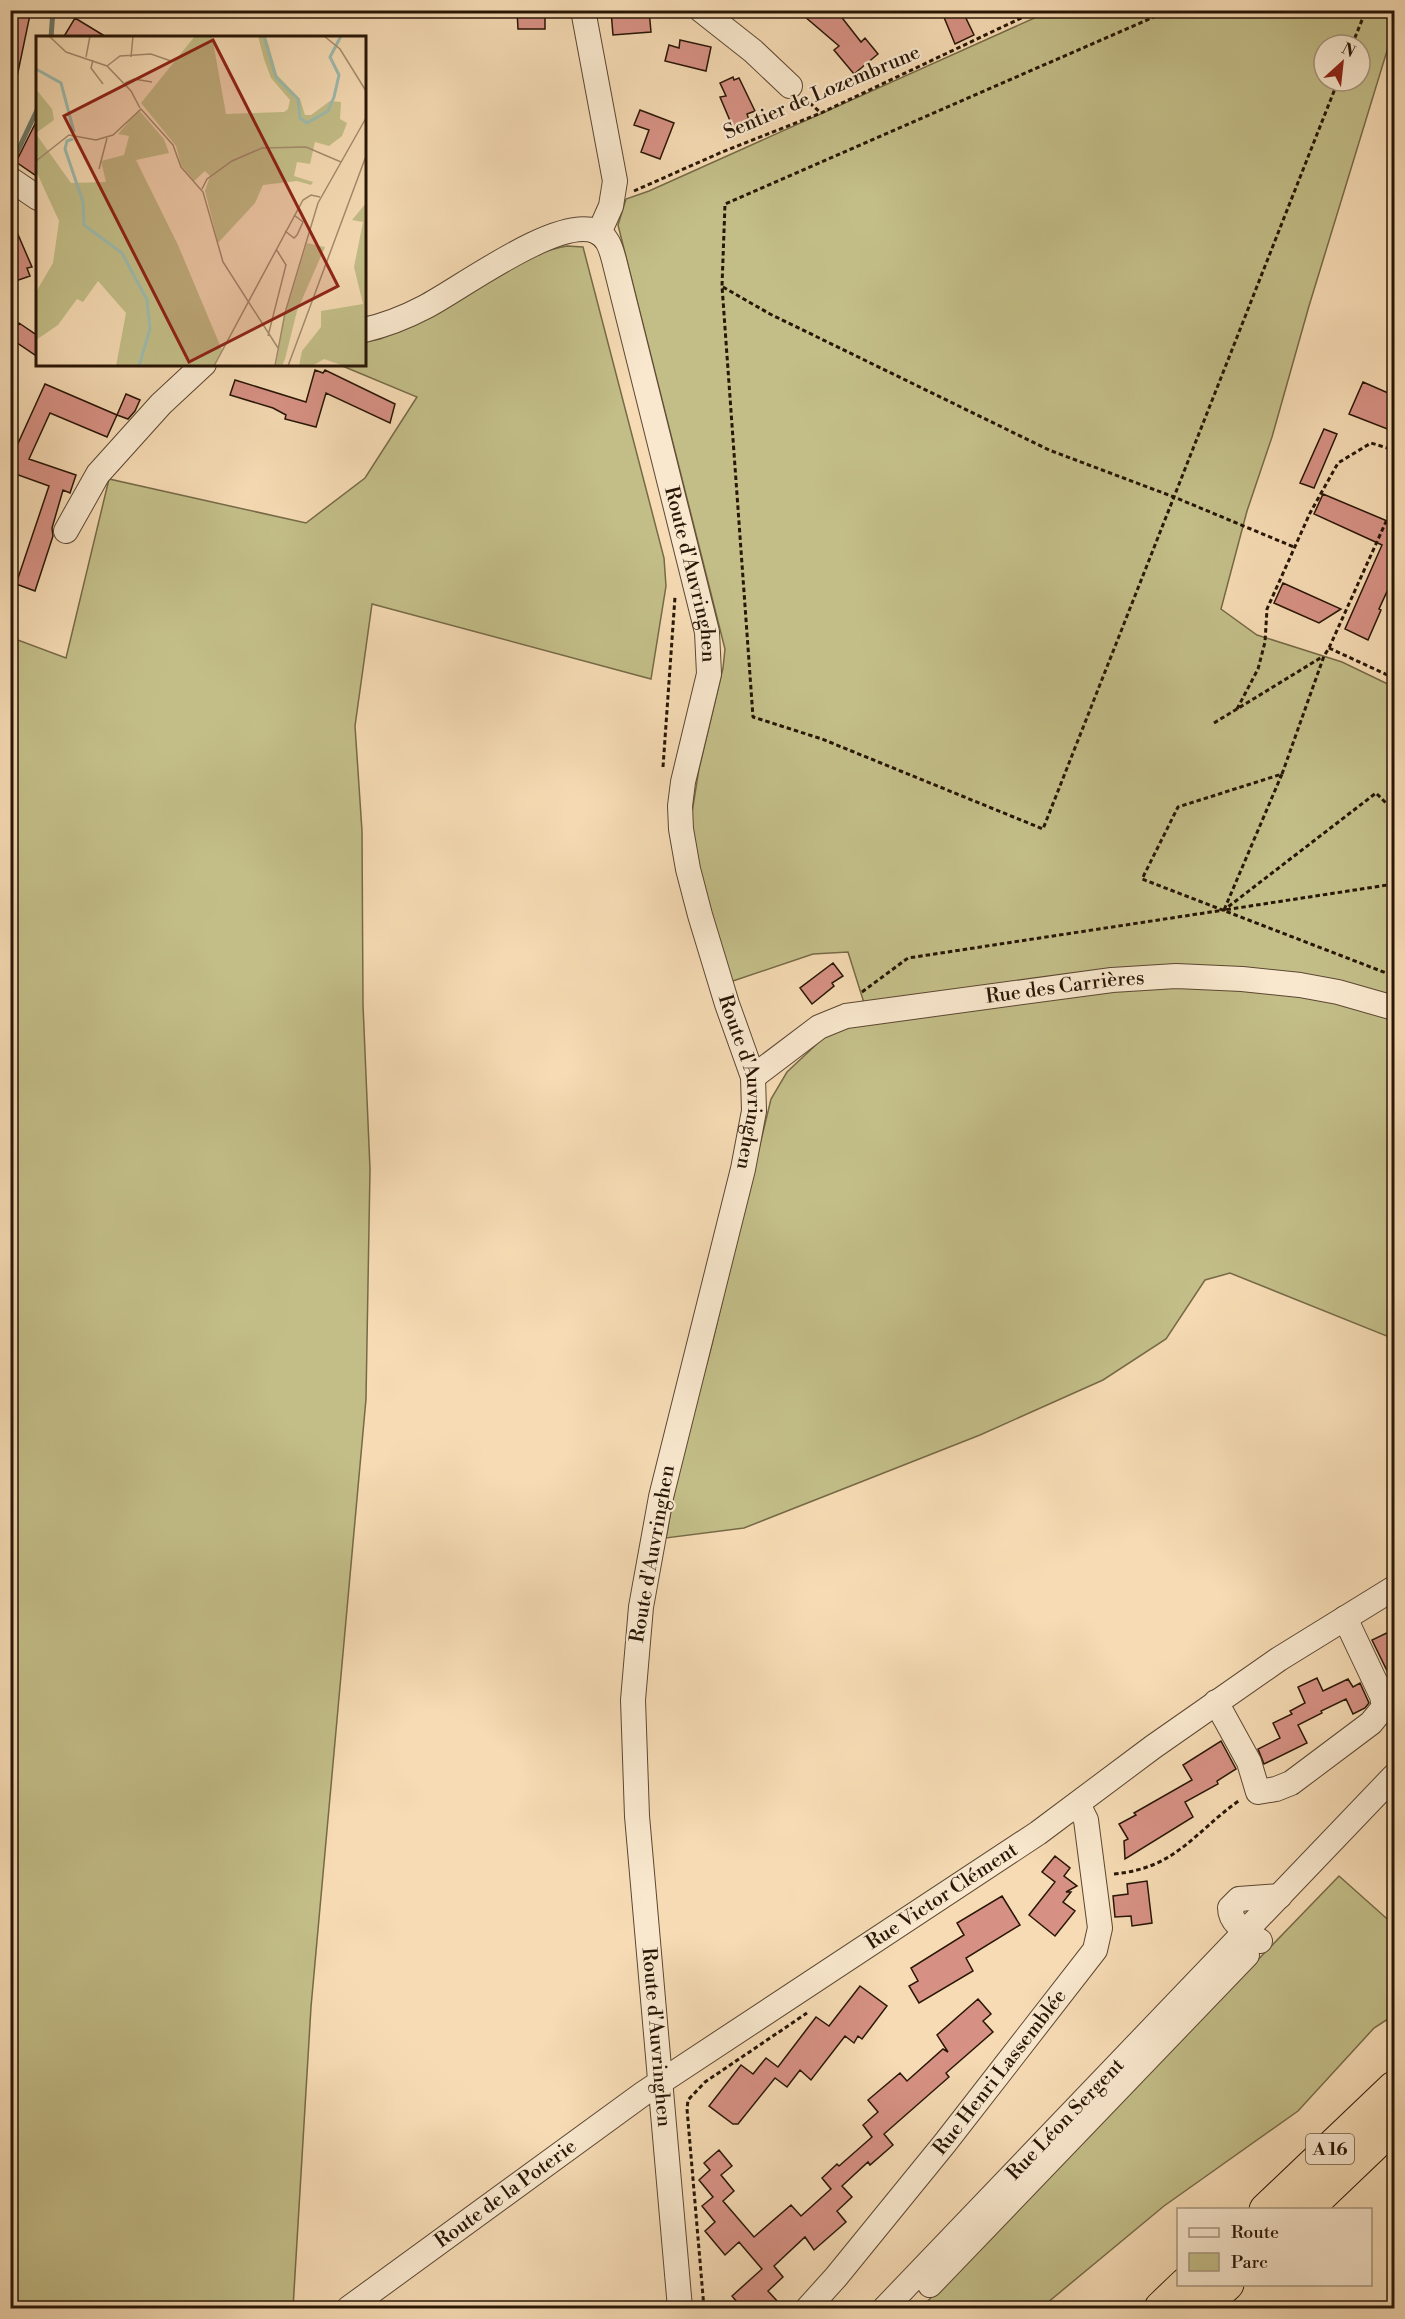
<svg xmlns="http://www.w3.org/2000/svg" width="1405" height="2319" viewBox="0 0 1405 2319" font-family="'Libre Bodoni',serif">
  <style>
    .green { fill: #c3be88; stroke: #766a47; stroke-width: 1.5; fill-rule: evenodd }
    .lines { fill: none; stroke-linecap: round; stroke-linejoin: round }
    .stream { stroke: #6e796b; stroke-width: 5 }
    .building { fill: #d79184; stroke: #281606; stroke-width: 1.5 }
    .minor-casing { stroke: #5c4732; stroke-width: 26 }
    .highway-casing { stroke: #281606; stroke-width: 35 }
    .path { stroke: #281606; stroke-width: 3; stroke-dasharray: 4.5 3; stroke-linecap: butt }
    .minor { stroke: #f9e8ce; stroke-width: 24 }
    .highway { stroke: #f6dbb4; stroke-width: 33 }
    .labels { text-anchor: middle; dominant-baseline: central; stroke-width: 4.5; stroke-linejoin: round; paint-order: stroke }
    .shield { fill: #f9e8ce; stroke: #675542; stroke-width: 1.5 }
    .shield-label { font-size: 18px; font-weight: bold; fill: #281606 }
    .street-label { font-size: 20px; fill: #281606; stroke: #f9e8ce }
    .inset-river { fill: none; stroke: #9dbbaf; stroke-width: 3 }
    .inset-road { fill: none; stroke: #a48c6e; stroke-width: 1.5 }
    .view { fill: #8f2418; fill-opacity: 0.15; stroke: #8f2418; stroke-width: 3 }
    .inset-edge { fill: none; stroke: #281606; stroke-width: 3 }
  </style>
  <rect width="100%" height="100%" fill="#f6dbb4"/>
  <filter id="stains"><feTurbulence type="fractalNoise" baseFrequency=".00333" numOctaves="4"/><feColorMatrix values="0 0 0 0 .2 0 0 0 0 .09 0 0 0 0 .02 0 0 0 .5 -.17"/></filter>
  <radialGradient id="worn" r=".72"><stop offset=".6" stop-color="#630" stop-opacity="0"/><stop offset="1" stop-color="#630" stop-opacity=".3"/></radialGradient>
  <!-- green -->
  <path class="green" d="M1050 11H1394V28L1309 306 1272 437 1247 511 1221 609 1257 635 1342 662 1394 687V1339L1230 1273 1205 1280 1166 1339 1103 1380 980 1435 744 1528 666 1538 680 1460 710 1352 771 1099 787 1072 836 1026 865 1006 848 952 813 954 730 982 699 870 691 819 699 769 723 668 725 649 618 225 626 199 649 191ZM1324 45H1360V81H1324Z
    M567 246 583 247 664 558 666 586 651 679 372 604 355 726 362 831 363 1005 370 1169 366 1399 311 2007 293 2308H11L10 637 66 658 109 479 306 523 365 478 417 397 340 365 364 364 365 342 380 339 396 332C443 305 514 255 567 246Z
    M1339 1876 1394 1925V2015L1374 2028 1298 2111 1164 2206 1041 2308H921Z"/>
  <g class="lines">
    <!-- stream -->
    <path class="stream" d="M51 38 53 10
      M12 163 38 108"/>
  </g>
  <!-- building -->
  <path class="building" d="M10 10H31L17 77 10 76Z
    M517 10H545V29H518Z
    M625 10H649L651 32 613 35 611 11Z
    M797 10H836L861 42 865 38 878 54 854 74 834 50 839 46Z
    M941 10H962L974 35 955 44Z
    M75 18 108 38H63Z
    M680 40 711 47 706 71 665 61 669 45 679 48Z
    M733 77 734 80 739 78 755 111 747 114 750 123 734 130 720 97 726 96 720 83Z
    M640 110 674 123 660 159 641 152 649 130 634 125Z
    M38 118V177L16 162Z
    M10 216 32 267 27 268 30 276 10 283Z
    M19 323 38 336V357L10 338Z
    M315 370 323 373 325 370 395 404 390 423 326 393 316 427 285 419 286 415 273 408 230 395 235 380 306 402Z
    M1363 382 1395 396V432L1349 414Z
    M45 384 117 415 107 437 50 413 29 459 76 475 70 493 63 490 52 528 53 536 35 591 16 584 49 486 10 472V461Z
    M126 394 140 400 135 411 128 419 117 415Z
    M1324 429 1337 434 1314 488 1300 483Z
    M1323 494 1392 523 1395 518V574L1379 609 1381 610 1368 640 1345 629 1382 545 1314 514Z
    M1283 583 1341 609 1319 623 1274 603Z
    M833 963 843 976 832 983 834 986 812 1004 800 988Z
    M1395 1629V1687L1372 1640Z
    M1317 1678 1323 1691 1348 1679 1353 1687 1360 1683 1369 1703 1365 1708 1353 1714 1346 1699 1321 1711 1322 1713 1298 1725 1307 1743 1264 1764 1258 1749 1280 1738 1273 1723 1292 1714 1290 1711 1305 1703 1298 1687Z
    M1221 1741 1236 1769 1217 1781 1218 1784 1185 1802 1193 1817 1125 1859 1124 1841 1128 1839 1119 1824 1136 1815 1134 1813 1192 1780 1183 1765Z
    M1055 1856 1070 1868 1064 1876 1077 1886 1066 1892H1071L1063 1902 1075 1911 1055 1936 1029 1915 1055 1882 1042 1872Z
    M1147 1881 1152 1923 1132 1926 1131 1916 1115 1917 1113 1896 1128 1894 1127 1884Z
    M1002 1896 1020 1925 966 1958 973 1971 919 2003 909 1986 918 1981 911 1968 964 1935 957 1923Z
    M860 1986 887 2006 862 2039 858 2036 854 2043 845 2036 811 2080 800 2070 787 2087 775 2078 738 2124H733L709 2106 741 2065 753 2074 766 2058 778 2067 816 2017 829 2026Z
    M978 1999 991 2014 983 2021 993 2032 946 2073 949 2077 884 2134 893 2145 870 2165 868 2162 842 2186 852 2197 837 2211 846 2222 814 2250 805 2237 774 2266 783 2277 768 2291 778 2302 770 2308H742L732 2296 762 2269 739 2242 725 2255 705 2231 715 2222 702 2206 713 2197 699 2180 710 2170 704 2163 719 2150 732 2166 721 2175 734 2191 723 2201 754 2237 791 2205 801 2216 831 2189 822 2178 837 2164 839 2166 872 2137 863 2125 878 2112 868 2100 900 2073 907 2081 943 2049 948 2052 937 2035Z"/>
  <g class="lines">
    <defs>
      <g id="minor">
        <path d="M583 10 615 181 611 206 599 233"/>
        <path d="M701 10 753 51 790 86"/>
        <path d="M10 179 38 198"/>
        <path id="s1" d="M364 330C386 325 406 317 425 307 460 289 556 217 595 231 608 236 611 249 614 260L707 632 709 674 683 782 680 806 681 829 688 869 700 915 727 1004 753 1077 754 1111 743 1169 661 1497 641 1607 633 1700 637 1816 680 2308"/>
        <path d="M66 531 98 474 161 404 204 364"/>
        <path id="s2" d="M753 1077 819 1027 846 1016 1112 980 1176 976 1242 979 1300 985 1338 992 1394 1008"/>
        <path d="M1216 1702 1249 1762 1258 1792 1276 1789 1291 1783 1371 1723 1384 1707 1382 1696 1345 1618"/>
        <path d="M1260 1941C1248 1933 1230 1924 1230 1908L1239 1899 1280 1896"/>
        <path d="M930 2285 1247 1955"/>
        <path id="s3" d="M349 2308 644 2093 1038 1833 1153 1747 1279 1659 1394 1588"/>
        <path id="s4" d="M808 2308 836 2277 945 2143 1095 1950 1100 1928 1086 1820 1078 1804"/>
        <path id="s5" d="M885 2308 1394 1776"/>
      </g>
      <path id="highway" d="M1266 2210 1394 2088
        M1305 2210 1394 2125
        M1161 2308 1186 2284
        M1201 2308 1227 2284"/>
    </defs>
    <!-- minor casing -->
    <use href="#minor" class="minor-casing"/>
    <!-- highway casing -->
    <use href="#highway" class="highway-casing"/>
    <!-- path -->
    <path class="path" d="M1170 10 725 204 722 286 753 717 822 739 1043 829 1338 81
      M1352 45 1366 10
      M804 98 821 113
      M634 191 722 152 821 113 1038 10
      M723 287 770 314 1049 450 1174 497 1294 547
      M1329 648 1394 678
      M1237 709 1258 669 1265 642 1267 609 1310 513 1338 463 1371 443 1394 450
      M1214 723 1322 657
      M663 767 675 597
      M1282 774 1324 656 1329 648 1394 504
      M1394 884 1224 910 1282 774 1178 807 1142 879 1394 976
      M862 992 908 958 1224 910 1376 793 1394 811
      M1114 1874C1177 1868 1194 1832 1240 1800
      M704 2308 687 2109 688 2100 705 2082 807 2013"/>
    <!-- minor -->
    <use href="#minor" class="minor"/>
    <!-- highway -->
    <use href="#highway" class="highway"/>
  </g>
  <g class="labels">
    <!-- shield labels -->
    <rect class="shield" x="1306" y="2134" width="48" height="30" rx="4.5"/>
    <g class="shield-label">
      <text x="1330" y="2149">A 16</text>
    </g>
    <!-- street labels -->
    <g class="street-label">
      <text transform="translate(822 93) rotate(-23)">Sentier de Lozembrune</text>
      <text stroke="none"><textPath href="#s1" startOffset="615">Route d'Auvringhen</textPath></text>
      <text stroke="none"><textPath href="#s2" startOffset="333">Rue des Carrières</textPath></text>
      <text stroke="none"><textPath href="#s1" startOffset="1137">Route d'Auvringhen</textPath></text>
      <text transform="translate(653 1554) rotate(-80)">Route d'Auvringhen</text>
      <text stroke="none"><textPath href="#s3" startOffset="722">Rue Victor Clément</textPath></text>
      <text stroke="none"><textPath href="#s1" startOffset="2108">Route d'Auvringhen</textPath></text>
      <text stroke="none"><textPath href="#s4" startOffset="304">Rue Henri Lassemblée</textPath></text>
      <text stroke="none"><textPath href="#s5" startOffset="261">Rue Léon Sergent</textPath></text>
      <text stroke="none"><textPath href="#s3" startOffset="194">Route de la Poterie</textPath></text>
    </g>
  </g>
  <!-- overview -->
  <g transform="translate(36 36)">
    <rect width="330" height="330" fill="#f6dbb4"/>
    <path d="M159 0H176L190 78 248 76 252 73 254 64 235 42 228 23 222 0H230L241 39 264 63 269 79H275L294 65 305 66 304 83 311 87 306 100 293 110 279 106 274 128 261 126 258 140 277 146 275 149 261 145 227 149 219 167 182 207 169 155 174 140 169 135 158 145 145 129 140 110 105 67ZM0 34V53L16 73 18 84 0 97ZM103 74 128 103 133 117 100 124 142 209 186 314 178 330H80L90 277 62 245 47 266 41 263 22 289 0 304V256L17 227 23 185 0 135V98L35 147 70 146 65 125 88 119 93 100 82 98ZM330 167V330H308L288 323 276 330H263L266 315 285 291V275L327 268 318 231 327 186 316 184ZM271 207 289 211 261 275 249 323 246 330H240L248 283Z" fill="#c3be88"/>
    <path class="inset-river" d="M228 0 240 41 262 63 264 82 271 87 292 75 298 61 303 39 294 21 305 0M0 33 25 47 38 96M37 103 31 105 29 113 47 166 48 189 86 217 111 264 114 293 103 330"/>
    <path class="inset-road" d="M13 0 30 16 71 30 95 55 104 72M288 0 304 13 330 55M50 21 54 0M95 21 97 0M57 24 55 32 67 48M71 30 84 20 115 18 135 25M89 47 98 43 116 46M0 125 33 99 60 104 77 99 105 73 137 109 145 131 167 156 187 226 242 312M63 133 71 102M166 153 171 143 196 125 226 112 270 111 305 126M249 195 258 202 261 199 267 186 258 179M232 300 250 229 240 213M178 330 267 164 275 159 284 161M239 330 249 277 282 167 330 82M252 330 330 120"/>
    <path class="view" d="M177 4 302 250 153 326 28 80Z"/>
    <rect width="330" height="330" class="inset-edge"/>
  </g>
  <!-- margin -->
  <rect width="1405" height="2319" fill="none" stroke="#f6dbb4" stroke-width="36"/>
  <rect x="12" y="12" width="1381" height="2295" fill="none" stroke="#281606" stroke-width="3"/>
  <rect x="18" y="18" width="1369" height="2283" fill="none" stroke="#281606" stroke-width="1.5"/>
  <!-- legend -->
  <rect x="1177" y="2208" width="195" height="78" fill="#f9e8ce" stroke="#a5947e" stroke-width="1.5"/>
  <rect x="1189" y="2228" width="30" height="9" fill="#f9e8ce" stroke="#a5947e" stroke-width="1.5"/>
  <text x="1231" y="2238" font-size="18" fill="#281606">Route</text>
  <rect x="1189" y="2253" width="30" height="18" fill="#c3be88" stroke="#a5947e" stroke-width="1.5"/>
  <text x="1231" y="2268" font-size="18" fill="#281606">Parc</text>
  <!-- north arrow -->
  <g transform="translate(1342 63) rotate(27)"><circle r="28" fill="#f9e8ce" stroke="#a5947e" stroke-width="1.5"/>
  <path d="M0-4.5L10 22L0 15L-10 22Z" fill="#8f2418"/>
  <text y="-9" font-size="16" font-weight="bold" text-anchor="middle" fill="#281606">N</text>
  </g>
  <rect width="100%" height="100%" filter="url(#stains)"/>
  <rect width="100%" height="100%" fill="url(#worn)"/>
</svg>
